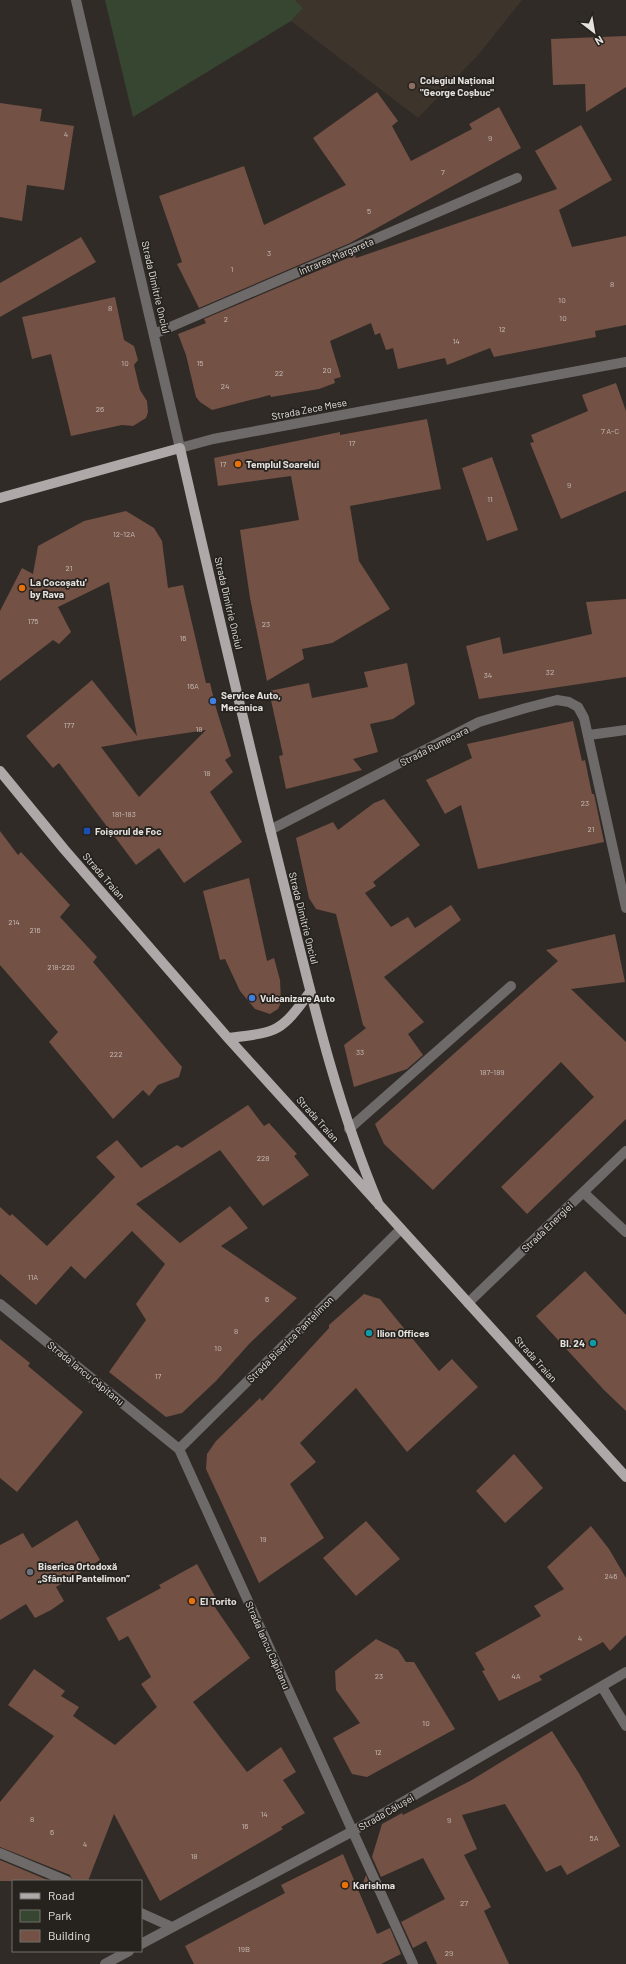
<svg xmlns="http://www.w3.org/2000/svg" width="626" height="1964" viewBox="0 0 626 1964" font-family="Barlow,sans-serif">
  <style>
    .built { fill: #3d342c }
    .green { fill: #374631 }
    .building { fill: #735144; fill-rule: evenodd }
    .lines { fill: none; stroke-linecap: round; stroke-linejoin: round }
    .minor { stroke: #6e6a6a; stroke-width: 10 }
    .major { stroke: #afa8a8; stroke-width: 10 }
    .education-dot { fill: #8d6e63; stroke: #26221e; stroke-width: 1.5 }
    .food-dot { fill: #e8710a; stroke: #26221e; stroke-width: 1.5 }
    .shop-dot { fill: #3f7fe0; stroke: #26221e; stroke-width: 1.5 }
    .transit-dot { fill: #1a4fb4; stroke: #26221e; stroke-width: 1.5 }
    .culture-dot { fill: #0f9aa8; stroke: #26221e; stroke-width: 1.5 }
    .worship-dot { fill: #6b7280; stroke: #26221e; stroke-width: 1.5 }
    .labels { text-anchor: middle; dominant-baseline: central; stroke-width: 3.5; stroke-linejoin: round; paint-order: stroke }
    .number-label { font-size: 8px; fill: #c8bdb8 }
    .poi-label { font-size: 10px; font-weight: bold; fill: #e4e1df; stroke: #26221e; text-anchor: start }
    .street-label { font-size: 10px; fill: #e4e1df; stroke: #26221e }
  </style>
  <rect width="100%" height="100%" fill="#302b27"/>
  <!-- built -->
  <path class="built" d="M295 0H522L479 54 418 118 291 21 303 8Z"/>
  <!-- green -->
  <path class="green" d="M105 0H295L303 8 291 21 133 117Z"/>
  <!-- building -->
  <path class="building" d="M626 36V87L586 112 585 84 553 85 551 39Z
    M377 92 398 121 392 126 411 161 472 129 469 124 499 107 521 148 350 243 199 308 177 264 182 262 159 196 244 166 264 225 346 185 313 138Z
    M0 103 42 109 40 121 74 126 64 190 27 185 22 221 0 217Z
    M581 125 612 180 559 210 572 247 626 236V325L595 331 596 337 494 357 490 348 447 365 445 358 398 369 393 348 386 350 380 333 375 335 371 323 330 341 341 377 334 379 335 383 319 389 271 397 270 395 212 410 200 402 196 397 186 355 178 334 206 323 204 319 355 255 356 258 557 189 535 151Z
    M81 237 96 262 0 317V283Z
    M115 297 124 340 134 346 138 360 134 365 140 390 147 401 148 412 146 418 133 426 122 425 71 436 51 354 32 359 22 317Z
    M616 383 626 411V491L561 519 530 443 534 442 531 435 588 411 582 395Z
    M427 419 441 489 350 506 359 561 390 609 332 643 302 649 304 659 267 681 250 598 240 530 299 520 291 476 218 486 214 458 340 432V435Z
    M492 457 518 530 487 541 462 468Z
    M126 511 154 528 162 541 168 588 183 585 206 683H210L216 708 231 756 225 760 233 772 210 792 242 842 184 883 159 848 136 865 59 763 53 768 26 736 92 680 137 736 109 582 58 607 71 632 59 644 53 640 0 681V611L22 568 33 574 38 546 84 521ZM206 730 139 797 101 747 140 740Z
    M626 599V677L479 699 466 646 500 637 503 654 592 634 586 602Z
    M407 663 415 704 393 719 370 724 378 752 353 759 362 770 286 789 279 756 283 755 269 691 309 683 312 698 368 687 364 672Z
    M573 721 582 761 585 760 592 794H594L604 842 478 869 461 805 445 814 426 780 472 758 467 744Z
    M384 799 420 845 373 882 376 886 365 893 391 927 408 917 415 928 451 905 461 920 384 977 424 1022 408 1034 423 1055 407 1069 354 1087 344 1045 366 1028 363 1025 336 914 316 909 309 898 296 838 333 822 338 830 374 803Z
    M0 831 18 855 21 852 70 905 60 917 97 957 93 962 182 1067 179 1077 158 1085 149 1096 143 1090 113 1119 49 1042 58 1032 0 965Z
    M249 878 267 961 274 958 280 980 281 1002 278 1009 270 1014 255 1009 240 991 225 959 220 960 203 891Z
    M615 934 625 982 571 989 626 1042V1119L527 1214 501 1187 594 1097 561 1062 433 1190 384 1144 375 1124 558 961 546 950Z
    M248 1105 264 1126 269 1123 297 1154 294 1156 309 1175 263 1206 220 1150 136 1204 180 1243 230 1206 248 1228 221 1246 297 1298 250 1343 216 1381 182 1413 166 1417 109 1372 146 1320 136 1304 165 1264 132 1231 85 1279 71 1266 36 1305 0 1274V1207L10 1216 12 1214 47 1246 115 1177 96 1157 117 1140 141 1168 177 1145 182 1148Z
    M585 1271 626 1315V1411L604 1390 536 1316Z
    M364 1294 380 1299 439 1371 452 1359 478 1387 407 1452 356 1388 300 1443 316 1462 290 1484 324 1538 259 1583 206 1469 207 1454 216 1441 260 1398 262 1401 329 1328V1325Z
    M0 1339 30 1363 28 1366 83 1412 17 1492 0 1478Z
    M514 1454 543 1488 505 1523 476 1491Z
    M77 1520 100 1560 56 1587 64 1601 51 1610 35 1618 26 1604 0 1620V1545L23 1533 32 1548Z
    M366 1521 400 1559 356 1596 323 1558Z
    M591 1526 609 1549 626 1578V1635L610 1651 603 1642 539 1676 542 1680 499 1701 482 1671 485 1670 475 1653 541 1616 534 1606 564 1589 547 1567Z
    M197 1564 217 1600 212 1603 250 1658 193 1702 247 1772 281 1747 296 1772 283 1780 305 1813 281 1827 283 1829 160 1901 114 1814 88 1881H73L70 1875 0 1847V1802L54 1736 8 1705 34 1669 65 1691 61 1696 79 1707 73 1716 115 1745 157 1707 141 1684 151 1677 128 1636 119 1641 106 1618 161 1588 159 1585Z
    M376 1639 398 1650 406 1662H414L455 1729 367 1777 352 1774 333 1738 360 1723 336 1690 335 1671Z
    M552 1731 580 1775 620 1846 567 1875 561 1865 546 1872 505 1804 462 1815 477 1849 464 1855 491 1907 484 1911 509 1964H437L426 1941 413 1948 401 1922 445 1899 423 1858 381 1877 372 1857 382 1824 402 1813 403 1815 470 1781Z
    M343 1854 377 1934 390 1928 401 1954 381 1964H194L185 1946 285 1893 281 1885Z
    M0 1860 50 1881H0Z
    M366 1875 369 1883 362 1886Z"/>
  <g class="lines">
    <!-- minor -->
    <path class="minor" d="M76 0 180 448 213 439 626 362
      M154 334 517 178
      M589 735 626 730
      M270 830 479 722 526 708 557 700 569 702 578 707 584 718 626 908
      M349 1129 511 986
      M584 1193 626 1232
      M468 1303 626 1151
      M0 1304 179 1449 413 1964
      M179 1449 401 1229
      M602 1687 626 1726
      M0 1853 67 1881
      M141 1913 172 1927
      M141 1944 353 1831 626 1672
      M105 1964 129 1951"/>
    <!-- major -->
    <path class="major" d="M0 498 180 448C213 593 247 737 283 881 310 990 335 1101 379 1205
      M0 771 64 849 228 1038 626 1477
      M228 1038C278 1032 280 1033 310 992"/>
  </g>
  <!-- markers -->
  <circle class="education-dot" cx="412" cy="86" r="4"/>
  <g class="food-dot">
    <circle cx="238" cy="464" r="4"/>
    <circle cx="22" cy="588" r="4"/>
    <circle cx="192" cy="1601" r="4"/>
    <circle cx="345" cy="1885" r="4"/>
  </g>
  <g class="shop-dot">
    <circle cx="213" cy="701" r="4"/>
    <circle cx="252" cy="998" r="4"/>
  </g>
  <rect class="transit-dot" x="83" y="827" width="8" height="8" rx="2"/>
  <g class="culture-dot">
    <circle cx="369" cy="1333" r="4"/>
    <circle cx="593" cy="1343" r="4"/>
  </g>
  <circle class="worship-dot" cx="30" cy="1572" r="4"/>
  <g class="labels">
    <!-- number labels -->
    <g class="number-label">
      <text x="66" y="134">4</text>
      <text x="490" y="138">9</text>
      <text x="443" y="172">7</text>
      <text x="369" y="211">5</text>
      <text x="269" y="253">3</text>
      <text x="232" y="269">1</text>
      <text x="612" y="284">8</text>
      <text x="562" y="300">10</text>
      <text x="110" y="308">8</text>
      <text x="563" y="318">10</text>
      <text x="226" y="319">2</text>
      <text x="502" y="329">12</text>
      <text x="456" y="341">14</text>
      <text x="125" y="363">10</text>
      <text x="200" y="363">15</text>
      <text x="327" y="370">20</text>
      <text x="279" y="373">22</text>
      <text x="225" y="386">24</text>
      <text x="100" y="409">26</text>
      <text x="610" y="431">7 A-C</text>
      <text x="352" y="443">17</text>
      <text x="223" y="464">17</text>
      <text x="569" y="485">9</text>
      <text x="490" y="499">11</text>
      <text x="124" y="534">12-12A</text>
      <text x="69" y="568">21</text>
      <text x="33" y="621">175</text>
      <text x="266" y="624">23</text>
      <text x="183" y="638">16</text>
      <text x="550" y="672">32</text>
      <text x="488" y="675">34</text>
      <text x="193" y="686">16A</text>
      <text x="69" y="725">177</text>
      <text x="199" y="729">18</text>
      <text x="207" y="773">18</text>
      <text x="585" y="803">23</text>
      <text x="124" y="814">181-183</text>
      <text x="591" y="829">21</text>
      <text x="14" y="922">214</text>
      <text x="35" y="930">216</text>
      <text x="61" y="967">218-220</text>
      <text x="360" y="1052">33</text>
      <text x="116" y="1054">222</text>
      <text x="492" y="1072">187-189</text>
      <text x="263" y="1158">228</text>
      <text x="33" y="1277">11A</text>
      <text x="267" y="1299">6</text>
      <text x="236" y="1331">8</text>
      <text x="218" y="1348">10</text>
      <text x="158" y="1376">17</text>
      <text x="263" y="1539">19</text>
      <text x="611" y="1576">246</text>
      <text x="580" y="1638">4</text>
      <text x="379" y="1676">23</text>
      <text x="516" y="1676">4A</text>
      <text x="426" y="1723">10</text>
      <text x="378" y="1752">12</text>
      <text x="264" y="1814">14</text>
      <text x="32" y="1819">8</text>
      <text x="449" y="1820">9</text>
      <text x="245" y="1826">16</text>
      <text x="52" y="1832">6</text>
      <text x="594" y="1838">5A</text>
      <text x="85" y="1844">4</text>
      <text x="194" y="1856">18</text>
      <text x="464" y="1903">27</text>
      <text x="244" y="1949">19B</text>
      <text x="449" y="1953">29</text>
    </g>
    <!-- poi labels -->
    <g class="poi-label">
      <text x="420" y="80">Colegiul Național<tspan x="420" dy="12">"George Coșbuc"</tspan></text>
      <text x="246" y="464">Templul Soarelui</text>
      <text x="30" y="582">La Cocoșatu'<tspan x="30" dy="12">by Rava</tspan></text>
      <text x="221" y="695">Service Auto,<tspan x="221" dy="12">Mecanica</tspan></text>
      <text x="95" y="831">Foișorul de Foc</text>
      <text x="260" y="998">Vulcanizare Auto</text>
      <text x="377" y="1333">Ilion Offices</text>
      <text x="585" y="1343" text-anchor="end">Bl. 24</text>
      <text x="38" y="1566">Biserica Ortodoxă<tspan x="38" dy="12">„Sfântul Pantelimon”</tspan></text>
      <text x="200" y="1601">El Torito</text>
      <text x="353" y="1885">Karishma</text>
    </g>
    <!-- street labels -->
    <g class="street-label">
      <text transform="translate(336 256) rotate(-23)">Intrarea Margareta</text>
      <text transform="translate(156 287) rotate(77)">Strada Dimitrie Onciul</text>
      <text transform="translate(309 409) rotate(-11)">Strada Zece Mese</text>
      <text transform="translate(229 603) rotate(77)">Strada Dimitrie Onciul</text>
      <text transform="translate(434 746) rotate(-27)">Strada Rumeoara</text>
      <text transform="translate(104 876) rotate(49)">Strada Traian</text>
      <text transform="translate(304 918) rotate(76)">Strada Dimitrie Onciul</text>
      <text transform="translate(318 1119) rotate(48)">Strada Traian</text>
      <text transform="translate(547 1227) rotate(-44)">Strada Energiei</text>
      <text transform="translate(290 1339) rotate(-45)">Strada Biserica Pantelimon</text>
      <text transform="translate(536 1359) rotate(48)">Strada Traian</text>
      <text transform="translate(86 1373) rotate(39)">Strada Iancu Căpitanu</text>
      <text transform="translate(268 1645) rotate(66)">Strada Iancu Căpitanu</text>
      <text transform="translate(386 1812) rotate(-30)">Strada Călușei</text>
    </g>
  </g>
  <!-- legend -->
  <rect x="12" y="1880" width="130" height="72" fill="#26221e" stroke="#726e6b"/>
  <rect x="20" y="1893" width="20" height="6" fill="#afa8a8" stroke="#726e6b"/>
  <text x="48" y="1900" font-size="12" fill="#e4e1df">Road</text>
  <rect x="20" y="1910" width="20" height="12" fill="#374631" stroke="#726e6b"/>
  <text x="48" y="1920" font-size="12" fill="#e4e1df">Park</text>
  <rect x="20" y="1930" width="20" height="12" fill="#735144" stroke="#726e6b"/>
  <text x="48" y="1940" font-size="12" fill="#e4e1df">Building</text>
  <!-- north arrow -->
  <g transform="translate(594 32) rotate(149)" stroke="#26221e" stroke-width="3" paint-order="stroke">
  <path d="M0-3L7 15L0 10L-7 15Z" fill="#e4e1df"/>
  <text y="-6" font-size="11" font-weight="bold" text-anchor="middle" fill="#e4e1df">N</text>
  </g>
</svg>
